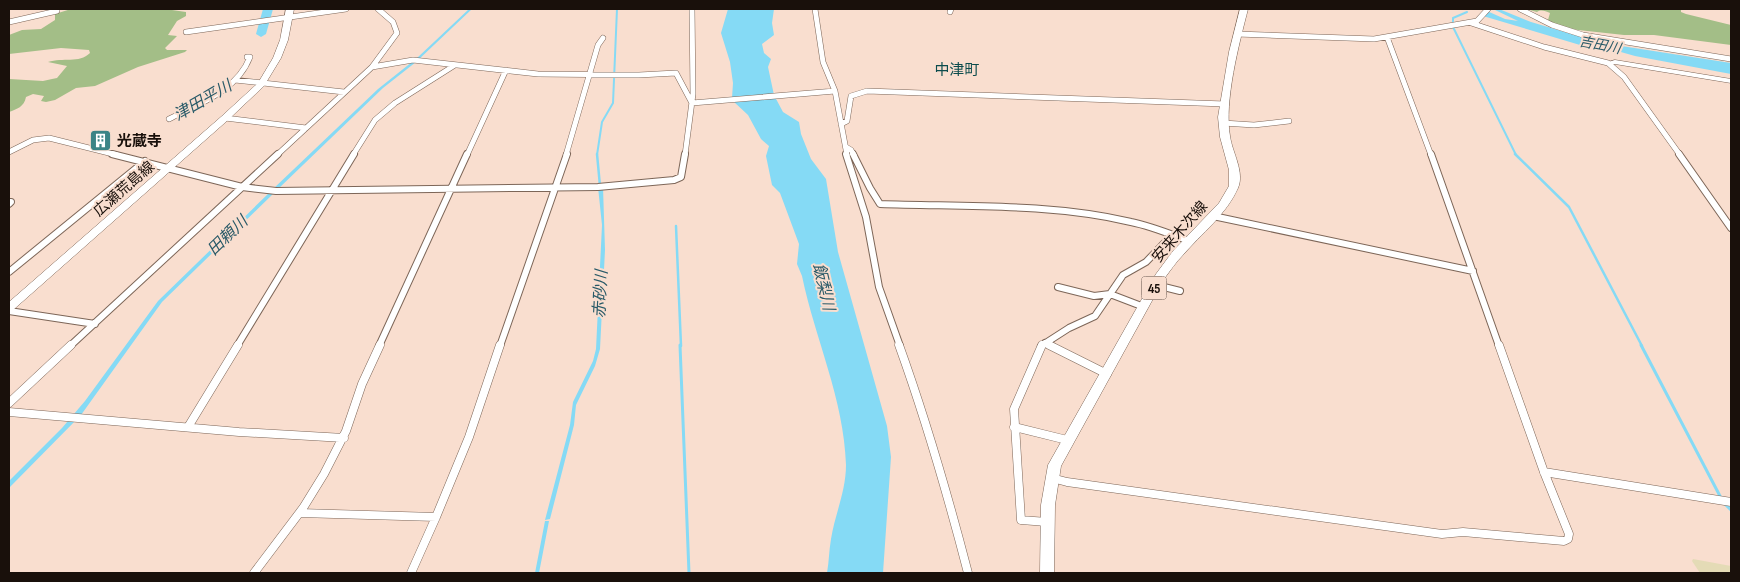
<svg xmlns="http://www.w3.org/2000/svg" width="1740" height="582" viewBox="0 0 1740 582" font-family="'Sofia Sans Condensed','Noto Sans JP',sans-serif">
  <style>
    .green { fill: #a3be87 }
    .sand { fill: #e4dbb6 }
    .water { fill: #85daf5 }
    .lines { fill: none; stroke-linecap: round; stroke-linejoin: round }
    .stream-far2 { stroke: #85daf5; stroke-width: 2 }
    .stream-far1 { stroke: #85daf5; stroke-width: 2.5 }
    .stream { stroke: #85daf5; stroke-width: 3 }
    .river { fill: #85daf5; fill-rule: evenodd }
    .minor-far2-casing { stroke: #7d6658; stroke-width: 6 }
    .minor-far1-casing { stroke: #7d6658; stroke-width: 8 }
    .minor-casing { stroke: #7d6658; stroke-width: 9 }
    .tertiary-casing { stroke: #7d6658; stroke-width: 1 }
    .secondary-casing { stroke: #7d6658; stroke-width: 1 }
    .primary-casing { stroke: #7d6658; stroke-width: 1 }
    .minor-far2 { stroke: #fff; stroke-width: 5 }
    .minor-far1 { stroke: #fff; stroke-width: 6 }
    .minor { stroke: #fff; stroke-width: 8 }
    .tertiary { fill: #fff; fill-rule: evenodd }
    .secondary { fill: #fff; fill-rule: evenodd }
    .primary { fill: #fff; fill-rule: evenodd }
    .labels { text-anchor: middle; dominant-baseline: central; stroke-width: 4; stroke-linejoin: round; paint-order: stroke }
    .far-water-label { font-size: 14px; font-style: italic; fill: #295a68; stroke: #f9decf }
    .shield { fill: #f9decf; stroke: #5c4e46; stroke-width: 1 }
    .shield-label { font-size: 14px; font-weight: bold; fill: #19100b }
    .far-quarter-label { font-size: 15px; fill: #0c4c4d; stroke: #f9decf }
    .poi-label { font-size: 15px; font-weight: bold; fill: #19100b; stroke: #f9decf; text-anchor: start }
    .street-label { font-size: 15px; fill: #19100b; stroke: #f9decf }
    .water-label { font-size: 16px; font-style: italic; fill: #295a68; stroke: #f9decf }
  </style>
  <rect width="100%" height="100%" fill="#f9decf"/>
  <!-- green -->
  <path class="green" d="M71 9H165L186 12V16L177 21 168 35 177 36 165 48 167 50H187L185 52 138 67 95 86 76 88 55 100 46 102 41 101 44 96 33 94 26 97C24 107 17 109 9 112V79L43 81 52 79 57 78 67 66 48 62C63 57 79 64 90 53L89 50 61 48 9 54V35L22 30 41 29 55 20V14Z
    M1526 9H1681V12L1686 14 1731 25V45L1654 35H1624L1569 29 1555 25 1548 20 1550 13C1545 11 1541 9 1537 12Z"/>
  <!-- sand -->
  <path class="sand" d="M1693 559 1731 566V573H1700L1692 561Z"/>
  <!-- water -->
  <path class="water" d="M469 9H472L416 62 383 88 277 190 273 189 378 89 417 58Z
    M728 9H774L772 23 774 35 762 44 764 53 771 59 768 67 774 95 732 98 733 83 730 62 721 33Z
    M1493 9H1499L1531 22 1602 43 1731 63V74L1635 56 1596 45H1580L1483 16 1487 11 1505 19 1518 21Z
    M775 97 783 112 799 122 801 134 811 159 826 179 838 252 887 426 891 457 883 573H827C829 562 829 550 831 539 835 514 846 491 846 465 844 399 815 339 802 276L797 264 799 244 780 193 772 185 766 156 769 146 761 139 748 115 733 101Z
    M598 187H603L605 250 600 349 595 366 576 405 574 425 550 519 545 520 570 425 573 402 593 361 596 349 602 225Z
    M270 192 274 193 162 302 81 415 9 488V481L62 428 85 401 158 301Z
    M545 521H549L539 573H535Z"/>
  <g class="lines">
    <!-- stream-far2 -->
    <path class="stream-far2" d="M1467 12 1453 18V27L1516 155
      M597 155 602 122 613 103 617 9"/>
    <!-- stream-far1 -->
    <path class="stream-far1" d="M597 154 600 186
      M1515 154 1569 207 1642 346
      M676 226 681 346"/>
    <!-- stream -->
    <path class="stream" d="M680 345 689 573
      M1641 345 1721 498
      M1725 504 1731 510"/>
    <!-- river -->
    <path class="river" d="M263 9H273L266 34 261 37 256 34Z"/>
    <defs>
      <path id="minor-far2" d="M815 9 823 62 835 91 847 155
        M1520 9 1552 25 1583 35 1731 59
        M950 12 951 9
        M9 22 57 11V9
        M1471 23 1544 47 1608 63 1624 77 1680 155
        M186 32 346 9
        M1237 34 1374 39 1477 21 1488 9
        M1387 37 1431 155
        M372 67 413 60 538 74 639 75 676 73 692 103
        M235 80 344 92
        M692 103 835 91
        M225 118 306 128
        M169 119C199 104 237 91 250 57H247
        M1223 123 1254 125 1289 121
        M841 124 847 121 851 96 867 91 1225 104
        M846 147 851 150 854 155
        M9 152 33 140 49 138 117 155
        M277 155 372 67 397 33 393 22 378 9
        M353 155 375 120 395 103 455 65
        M467 155 506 70
        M566 155 598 45 603 38
        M685 155 693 94 692 9"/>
      <path id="minor-far1" d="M112 154 242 187 276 191 598 187 674 180 681 177 685 154
        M846 154 866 217 879 287 900 346
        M853 154 870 188 880 204C963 207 1050 203 1131 222 1151 226 1170 234 1189 241
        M1431 154 1499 346
        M1679 154 1731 228
        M9 202H11L9 204
        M1213 216 1473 271
        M9 272 145 161
        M1156 285 1180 291
        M1058 287 1094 296 1110 294 1144 307
        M9 311 95 324
        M1045 343 1052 346
        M70 346 278 154
        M237 346 354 154
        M379 346 467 154
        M500 346 567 154
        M1041 346 1069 328 1095 316 1123 275 1146 262 1172 235"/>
      <path id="minor" d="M899 345C926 420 948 496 968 573
        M1042 345 1014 409 1021 520 1047 522
        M1049 345 1107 374
        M9 403 71 345
        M9 412 239 432 344 438
        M188 427 238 345
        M1014 427 1067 440
        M1544 472 1731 502
        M1052 478 1067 482 1442 534 1463 532 1564 541 1568 539 1569 534 1544 472 1499 345
        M300 513 436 517 411 573
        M436 517 469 437 500 345
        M254 573 303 508 324 474 346 431 362 384 380 345"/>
      <path id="tertiary" d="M1615 60 1731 79V83L1615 64 1608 65 1605 63Z"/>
      <path id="secondary" d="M286 9H294L288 40 281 58 264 86 228 120 13 310 9 311V302L222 116 258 83 273 58 280 40Z"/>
      <path id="primary" d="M1240 9H1248C1239 44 1224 101 1230 136 1232 152 1245 172 1238 188 1227 214 1201 234 1183 255 1176 262 1170 271 1164 279L1061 466 1055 505 1054 573H1040L1041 505 1048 465 1156 274 1173 251 1219 203 1229 186V170L1220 137 1218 117 1229 52Z"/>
    </defs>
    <!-- minor-far2 casing -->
    <use href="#minor-far2" class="minor-far2-casing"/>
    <!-- minor-far1 casing -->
    <use href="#minor-far1" class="minor-far1-casing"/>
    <!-- minor casing -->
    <use href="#minor" class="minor-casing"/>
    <!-- tertiary casing -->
    <use href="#tertiary" class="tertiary-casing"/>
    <!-- secondary casing -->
    <use href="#secondary" class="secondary-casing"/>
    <!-- primary casing -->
    <use href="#primary" class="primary-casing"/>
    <!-- minor-far2 -->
    <use href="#minor-far2" class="minor-far2"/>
    <!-- minor-far1 -->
    <use href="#minor-far1" class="minor-far1"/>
    <!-- minor -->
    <use href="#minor" class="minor"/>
    <!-- tertiary -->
    <use href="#tertiary" class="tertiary"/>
    <!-- secondary -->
    <use href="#secondary" class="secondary"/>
    <!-- primary -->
    <use href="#primary" class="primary"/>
  </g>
  <!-- icons -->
  <defs>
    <symbol id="building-square" viewBox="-11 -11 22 22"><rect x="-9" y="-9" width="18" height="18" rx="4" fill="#3c8486" stroke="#f9decf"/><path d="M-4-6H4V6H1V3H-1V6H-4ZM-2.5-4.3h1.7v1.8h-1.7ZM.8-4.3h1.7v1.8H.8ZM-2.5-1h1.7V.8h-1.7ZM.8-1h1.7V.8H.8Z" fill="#fff"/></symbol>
  </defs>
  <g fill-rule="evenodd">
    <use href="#building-square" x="88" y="128" width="25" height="25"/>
  </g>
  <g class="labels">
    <!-- far-water labels -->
    <g class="far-water-label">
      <text transform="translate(1600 45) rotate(11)">吉田川</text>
    </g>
    <!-- shield labels -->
    <rect class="shield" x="1141.5" y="276.5" width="25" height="23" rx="4"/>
    <g class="shield-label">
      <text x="1154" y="288">45</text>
    </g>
    <!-- far-quarter labels -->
    <g class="far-quarter-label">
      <text x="957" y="70">中津町</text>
    </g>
    <!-- poi labels -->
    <g class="poi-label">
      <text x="117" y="141">光蔵寺</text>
    </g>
    <!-- street labels -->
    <g class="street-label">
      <text transform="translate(124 189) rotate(-41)">広瀬荒島線</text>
      <text transform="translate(1180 232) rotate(-49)">安来木次線</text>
    </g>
    <!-- water labels -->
    <g class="water-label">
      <text transform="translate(203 101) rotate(-30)">津田平川</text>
      <text transform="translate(228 236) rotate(-44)">田頼川</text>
      <text transform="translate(823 287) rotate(77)">飯梨川</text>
      <text transform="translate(601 294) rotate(-87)">赤砂川</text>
    </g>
  </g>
  <!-- border -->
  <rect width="1740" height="582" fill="none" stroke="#19100b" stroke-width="20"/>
</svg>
